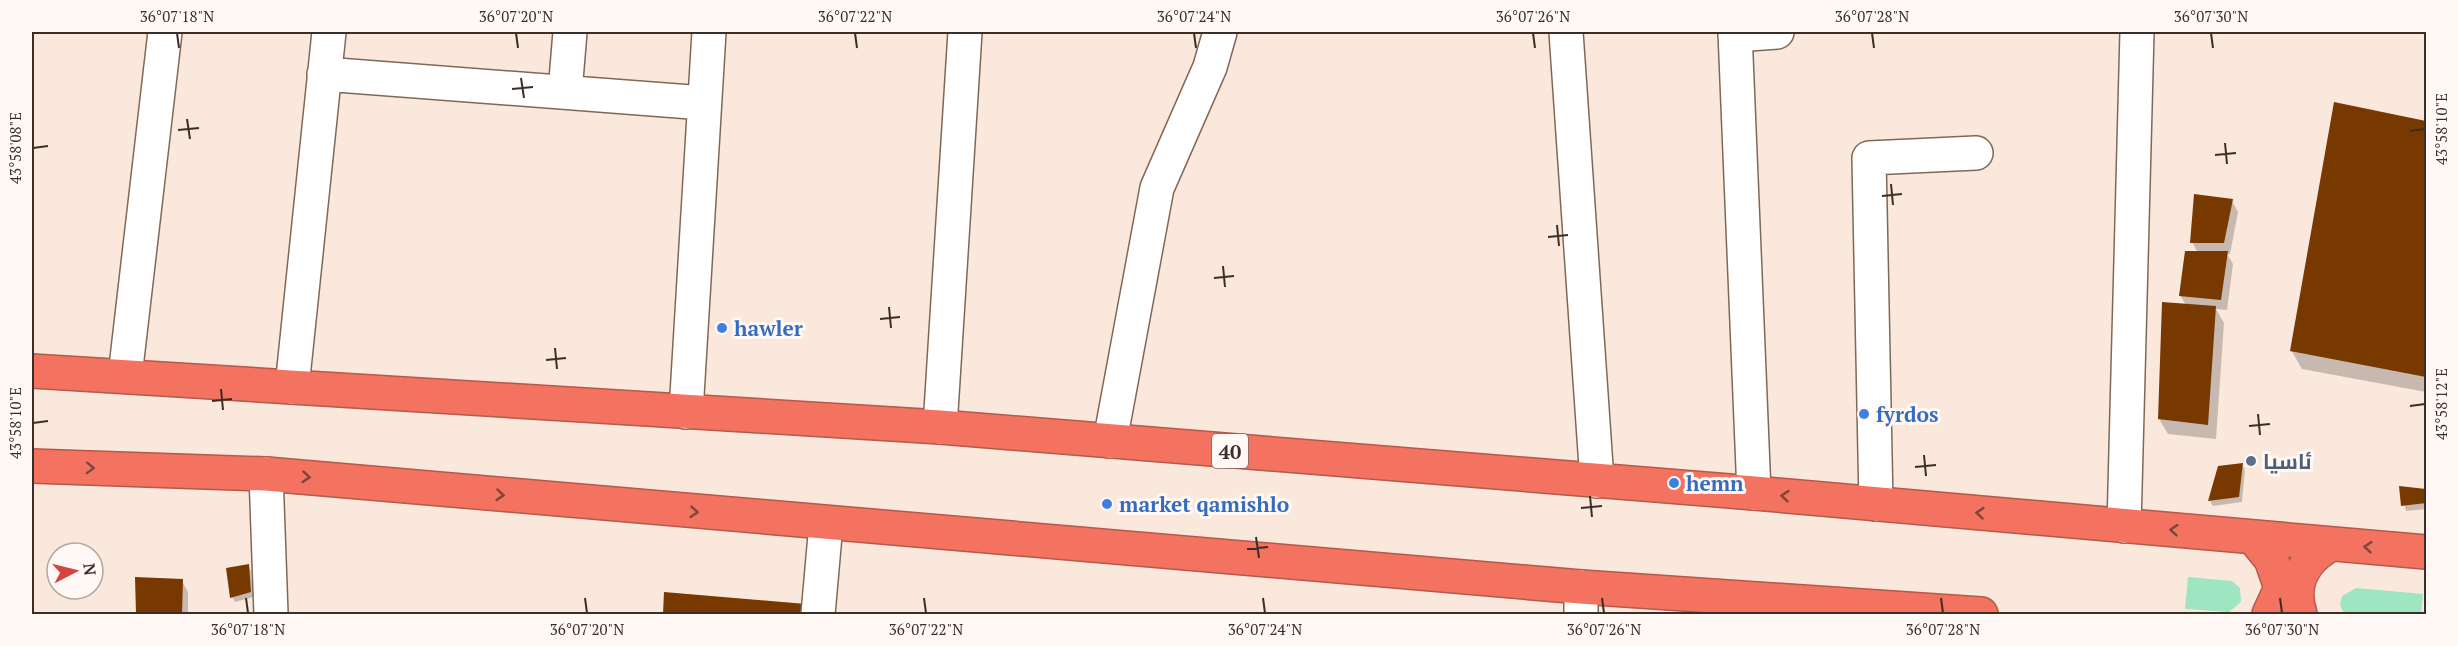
<svg xmlns="http://www.w3.org/2000/svg" width="2458" height="646" viewBox="0 0 2458 646" font-family="'PT Serif',Cairo,serif">
  <style>
    .green { fill: #9ee6c1 }
    .shadow { fill: #0003 }
    .building { fill: #773900 }
    .lines { fill: none; stroke-linecap: round; stroke-linejoin: round }
    .minor-casing { stroke: #836756; stroke-width: 36 }
    .highway-casing { stroke: #b25a4c; stroke-width: 36 }
    .minor { stroke: #fff; stroke-width: 33 }
    .highway { stroke: #f37260; stroke-width: 33 }
    .oneway { stroke: #7b463a }
    .ticks { fill: none; stroke: #3a2e26; stroke-width: 2 }
    .shop-dot { fill: #3f7fe0; stroke: #fff8f4; stroke-width: 2 }
    .service-dot { fill: #5c6f8a; stroke: #fff8f4; stroke-width: 2 }
    .labels { text-anchor: middle; dominant-baseline: central; stroke-width: 6; stroke-linejoin: round; paint-order: stroke }
    .shield { fill: #fff8f4; stroke: #756b64; stroke-width: 1.5 }
    .shield-label { font-size: 20px; font-weight: bold; fill: #3a2e26 }
    .shop-label { font-size: 21px; font-weight: bold; fill: #366cbe; stroke: #fff8f4; text-anchor: start }
    .service-label { font-size: 21px; font-weight: bold; fill: #4e5e75; stroke: #fff8f4; text-anchor: start }
    .neatline { fill: none; stroke: #3a2e26; stroke-width: 2 }
    .ticks-label { font-size: 15px; text-anchor: middle; fill: #3a2e26 }
  </style>
  <rect width="100%" height="100%" fill="#fbe8dc"/>
  <!-- green -->
  <path class="green" d="M2188 577 2232 581 2240 588 2241 602 2229 612 2185 609Z
    M2356 588 2423 594 2421 614H2344L2340 605 2342 596Z"/>
  <!-- shadow -->
  <path class="shadow" d="M2335 104 2426 122V392L2302 369 2291 350Z
    M2232 201 2238 212 2230 254H2227L2233 264 2227 310 2216 309 2224 323 2216 439 2168 434 2159 419 2186 305 2180 295 2198 253 2192 242Z
    M2242 465 2245 470 2242 502 2213 506 2210 501Z
    M2401 488 2426 491V509L2406 511Z
    M248 566 251 571 253 597 235 602 232 597Z
    M137 579 182 581 188 592V614H138Z
    M666 594 811 614H664Z"/>
  <!-- building -->
  <path class="building" d="M2334 102 2426 121V377L2290 351Z
    M2194 194 2233 199 2224 243H2190Z
    M2185 251H2228L2221 300 2179 296Z
    M2162 302 2216 306 2208 425 2158 419Z
    M2243 463 2239 497 2208 501 2218 466Z
    M2399 486 2426 489V503L2401 506Z
    M249 564 251 592 230 598 226 568Z
    M135 577 183 579 182 614H136Z
    M664 592 806 604 805 614H663Z"/>
  <g class="lines">
    <defs>
      <path id="minor" d="M1566 32 1597 481
        M1735 32 1754 493
        M1735 35 1777 32
        M324 74 704 103
        M565 92 570 32
        M125 376 165 32
        M292 387 329 32
        M686 412 709 32
        M940 427 965 32
        M1110 441 1157 188 1210 67 1220 32
        M266 474 271 614
        M1876 504 1869 158 1976 153
        M2124 526 2137 32
        M1581 587V614
        M818 614 826 524"/>
      <path id="highway" d="M32 371 940 427 1754 493 2426 552
        M32 466 266 474 1581 587 1981 614
        M2253 537 2271 559 2281 588 2269 614
        M2300 614C2290 584 2304 559 2331 544"/>
    </defs>
    <!-- minor casing -->
    <use href="#minor" class="minor-casing"/>
    <!-- highway casing -->
    <use href="#highway" class="highway-casing"/>
    <!-- minor -->
    <use href="#minor" class="minor"/>
    <!-- highway -->
    <use href="#highway" class="highway"/>
  </g>
  <!-- one-way arrows -->
  <defs><path id="oneway-chevron" d="M-2-3.5L2.5 0L-2 3.5" fill="none" stroke-width="1.6" stroke-linecap="round" stroke-linejoin="round" transform="scale(1.5)"/></defs>
  <g class="oneway">
    <use href="#oneway-chevron" transform="translate(90 468) rotate(2)"/>
    <use href="#oneway-chevron" transform="translate(306 477) rotate(5)"/>
    <use href="#oneway-chevron" transform="translate(500 495) rotate(5)"/>
    <use href="#oneway-chevron" transform="translate(1785 496) rotate(-175)"/>
    <use href="#oneway-chevron" transform="translate(694 512) rotate(5)"/>
    <use href="#oneway-chevron" transform="translate(1980 513) rotate(-175)"/>
    <use href="#oneway-chevron" transform="translate(2174 530) rotate(-175)"/>
    <use href="#oneway-chevron" transform="translate(2368 547) rotate(-175)"/>
  </g>
  <!-- ticks -->
  <path class="ticks" d="M177 33 179 48M516 33 518 48M855 33 857 48M1194 33 1196 48M1533 33 1535 48M1872 33 1874 48M2211 33 2213 48M521 78 524 98M512 89 533 87M187 119 190 139M178 130 199 128M2410 131 2425 129M2225 143 2227 164M33 148 48 146M2215 155 2236 153M1891 184 1893 205M1882 196 1902 194M1557 225 1559 246M1548 237 1568 235M1223 266 1225 287M1214 278 1234 276M889 307 891 328M880 319 900 317M555 348 557 369M546 360 566 358M221 389 223 410M212 401 232 399M2410 406 2425 404M2258 414 2260 435M33 423 48 421M2249 426 2270 424M1924 455 1926 476M1915 467 1936 465M1590 496 1592 517M1581 508 1602 506M1256 537 1259 558M1247 549 1268 547M246 598 248 613M585 598 587 613M924 598 926 613M1263 598 1265 613M1602 598 1604 613M1941 598 1943 613M2280 598 2282 613"/>
  <!-- markers -->
  <g class="shop-dot">
    <circle cx="722" cy="328" r="6"/>
    <circle cx="1864" cy="414" r="6"/>
    <circle cx="1674" cy="483" r="6"/>
    <circle cx="1107" cy="504" r="6"/>
  </g>
  <circle class="service-dot" cx="2251" cy="461" r="6"/>
  <g class="labels">
    <!-- shield labels -->
    <rect class="shield" x="1212" y="434" width="36" height="34" rx="4.5"/>
    <g class="shield-label">
      <text x="1230" y="451">40</text>
    </g>
    <!-- shop labels -->
    <g class="shop-label">
      <text x="734" y="328">hawler</text>
      <text x="1876" y="414">fyrdos</text>
      <text x="1686" y="483">hemn</text>
      <text x="1119" y="504">market qamishlo</text>
    </g>
    <!-- service labels -->
    <g class="service-label">
      <text x="2263" y="461">ئاسیا</text>
    </g>
  </g>
  <!-- border -->
  <rect width="2458" height="646" fill="none" stroke="#fff8f4" stroke-width="66"/>
  <!-- north arrow -->
  <g transform="translate(75 571) rotate(83)"><circle r="28" fill="#fff8f4" stroke="#b0a7a2" stroke-width="1.5"/>
  <path d="M0-4.5L10 22L0 15L-10 22Z" fill="#d44540"/>
  <text y="-9" font-size="16" font-weight="bold" text-anchor="middle" fill="#3a2e26">N</text>
  </g>
  <rect x="33" y="33" width="2392" height="580" class="neatline"/>
  <g class="ticks-label">
    <text x="177" y="22">36°07'18"N</text>
    <text x="516" y="22">36°07'20"N</text>
    <text x="855" y="22">36°07'22"N</text>
    <text x="1194" y="22">36°07'24"N</text>
    <text x="1533" y="22">36°07'26"N</text>
    <text x="1872" y="22">36°07'28"N</text>
    <text x="2211" y="22">36°07'30"N</text>
    <text transform="translate(2442 129) rotate(-90)" y="5">43°58'10"E</text>
    <text transform="translate(16 148) rotate(-90)" y="5">43°58'08"E</text>
    <text transform="translate(2442 404) rotate(-90)" y="5">43°58'12"E</text>
    <text transform="translate(16 423) rotate(-90)" y="5">43°58'10"E</text>
    <text x="248" y="635">36°07'18"N</text>
    <text x="587" y="635">36°07'20"N</text>
    <text x="926" y="635">36°07'22"N</text>
    <text x="1265" y="635">36°07'24"N</text>
    <text x="1604" y="635">36°07'26"N</text>
    <text x="1943" y="635">36°07'28"N</text>
    <text x="2282" y="635">36°07'30"N</text>
  </g>
</svg>
